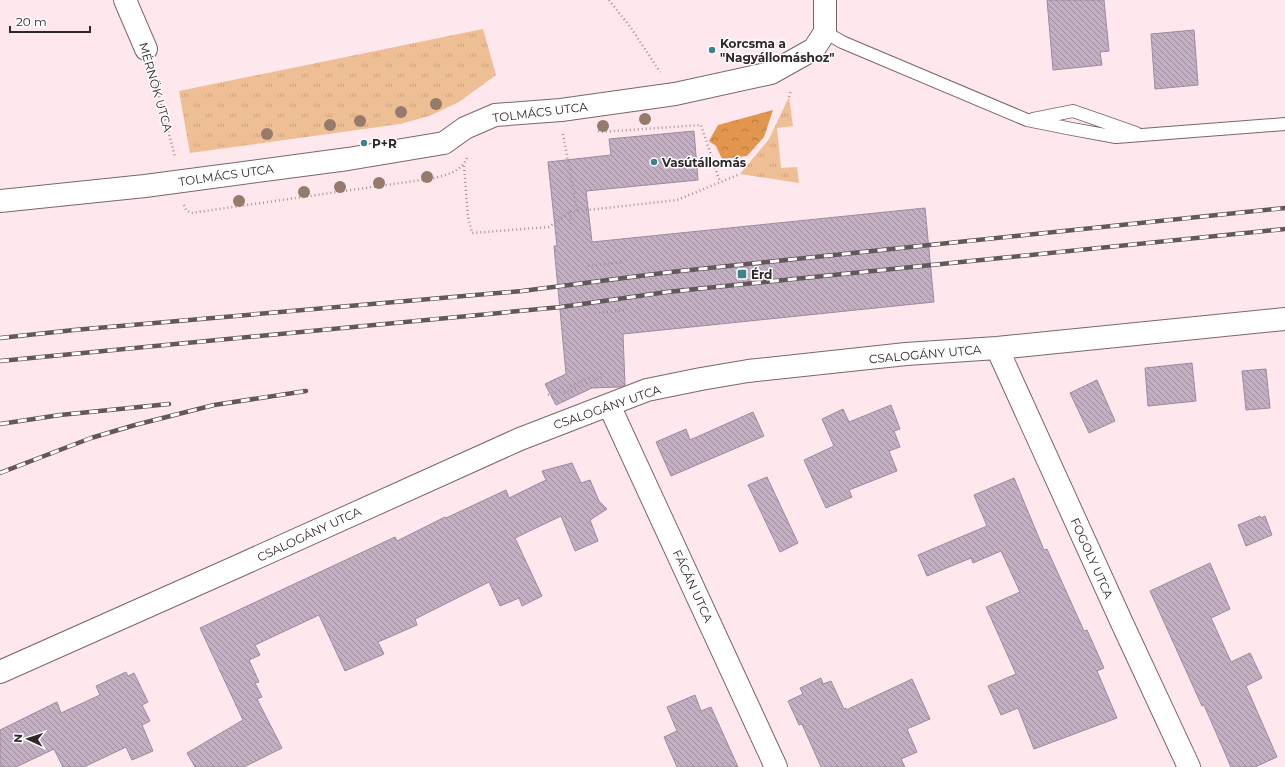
<svg xmlns="http://www.w3.org/2000/svg" width="1285" height="767" viewBox="0 0 1285 767" font-family="Montserrat,sans-serif">
  <style>
    .grass { fill: url(#grass-tufts) }
    .forest { fill: url(#forest-crowns) }
    .building { fill: url(#building-back-hatch); stroke: #9d8a9c }
    .lines { fill: none; stroke-linecap: round; stroke-linejoin: round }
    .lane-casing { stroke: #7d646b; stroke-width: 14 }
    .street-casing { stroke: #7d646b; stroke-width: 24 }
    .path { stroke: #a59398; stroke-width: 2.5; stroke-dasharray: 1 3; stroke-linecap: butt }
    .lane { stroke: #fff; stroke-width: 12 }
    .street { stroke: #fff; stroke-width: 22 }
    .rail-casing { stroke: #64565a; stroke-width: 4.5 }
    .rail { stroke: #fff; stroke-width: 3; stroke-dasharray: 9; stroke-linecap: butt }
    .tree { fill: #967b6c }
    .poi-dot { fill: #3c848a; stroke: #fff; stroke-width: 1.5 }
    .labels { text-anchor: middle; dominant-baseline: central; stroke-width: 3; stroke-linejoin: round; paint-order: stroke }
    .poi-label { font-size: 12px; font-weight: bold; fill: #312629; stroke: #fff; text-anchor: start }
    .street-label { font-size: 12px; fill: #312629; stroke: #fff }
  </style>
  <defs>
    <pattern id="grass-tufts" width="24" height="20" patternUnits="userSpaceOnUse"><rect width="24" height="20" fill="#eebe95"/><path d="M3 7l-1-3M5 7V3M7 7l1-3M15 17l-1-3M17 17v-4M19 17l1-3" fill="none" stroke="#cda380"/></pattern>
    <pattern id="forest-crowns" width="20" height="18" patternUnits="userSpaceOnUse"><rect width="20" height="18" fill="#e2964d"/><path d="M2 6a3 3 0 1 1 6 0M12 15a3 3 0 1 1 6 0" fill="none" stroke="#b87a40"/></pattern>
    <pattern id="building-back-hatch" width="6" height="6" patternUnits="userSpaceOnUse"><rect width="6" height="6" fill="#c3afc1"/><path d="M-1 5l2 2M0 0l6 6M5-1l2 2" fill="none" stroke="#9f8e9d"/></pattern>
  </defs>
  <rect width="100%" height="100%" fill="#fee7ed"/>
  <!-- grass -->
  <path class="grass" d="M483 29 496 75 459 102 429 116 400 124 190 153 179 91Z
    M789 97 793 126 777 128 781 168 797 167 799 183 740 174 769 139Z"/>
  <!-- forest -->
  <path class="forest" d="M773 110 764 137 747 156 722 159 716 146 709 141 718 125Z"/>
  <!-- building -->
  <path class="building" d="M1047 0H1104L1109 51 1100 52 1102 65 1053 70Z
    M1194 30 1198 85 1155 89 1151 34Z
    M694 131 698 180 586 191 592 242 925 208 934 302 623 334 625 385 620 387 592 388 556 405 545 384 566 374 554 246H557L548 162 611 155 609 139Z
    M1192 363 1196 401 1148 406 1145 368Z
    M1266 369 1270 408 1246 410 1242 371Z
    M1097 380 1115 421 1089 433 1070 393Z
    M891 405 900 429 894 431 900 447 889 451 897 471 849 490 852 497 826 508 804 460 834 446 822 419 843 409 849 422Z
    M753 412 764 436 671 476 656 442 686 429 690 440Z
    M572 463 581 483 590 480 599 501 607 509 590 520 598 541 575 551 561 516 515 538 542 596 522 606 519 598 500 606 489 582 415 619 417 625 378 642 384 654 345 671 319 615 255 645 260 655 249 660 259 682 255 683 262 697 257 699 282 748 244 767H195L187 753 243 720 200 628 395 537 397 541 445 517 446 518 506 490 509 498 546 480 542 471Z
    M767 477 798 543 780 552 748 485Z
    M1014 478 1044 550 1047 549 1084 631 1087 630 1104 668 1097 671 1117 718 1034 749 1018 708 1001 715 988 686 1016 674 986 607 1020 592 1001 551 973 563 971 558 927 576 918 555 987 526 974 495Z
    M1260 516 1261 518 1265 516 1272 535 1246 546 1238 525Z
    M1210 563 1230 609 1211 618 1231 662 1250 653 1262 678 1246 686 1277 757 1255 767H1231L1204 705 1202 706 1150 591Z
    M126 672 128 676 134 673 148 702 142 705 150 721 142 725 153 751 132 760 126 747 84 767H63L54 749 16 767H0V730L57 702 61 713 100 695 96 686Z
    M821 678 823 684 831 681 844 709 846 708V710L912 679 930 719 907 729 917 752 901 759 905 767H821L802 724 799 725 788 701 803 694 800 688Z
    M695 695 701 711 711 707 738 767H677L664 737 677 731 667 707Z"/>
  <g class="lines">
    <defs>
      <path id="lane" d="M825 32 842 42 1027 120 1072 129 1116 137 1285 124
        M1033 119 1073 111 1136 133"/>
      <path id="street" d="M125 0 146 49
        M0 201 145 186 348 159 444 143 465 128 495 115 561 110 675 94 771 73 814 49 825 32V0
        M997 348 1122 623 1189 767
        M609 405 776 767
        M0 672 236 567 520 439 647 390 701 379 748 371 906 354 997 348 1285 319"/>
    </defs>
    <!-- lane casing -->
    <use href="#lane" class="lane-casing"/>
    <!-- street casing -->
    <use href="#street" class="street-casing"/>
    <!-- path -->
    <path class="path" d="M609 0 631 28 660 72
      M153 73 175 157
      M789 97 791 90
      M598 131 601 132 701 125 720 182
      M563 134 577 210
      M464 166 468 217 472 233 549 227 570 212
      M184 205 186 210 191 213 435 178C448 174 461 172 467 158
      M571 224 570 212 677 200 740 174
      M588 266 624 262
      M595 313 627 310
      M564 393 602 377 601 371
      M548 395 594 376"/>
    <!-- lane -->
    <use href="#lane" class="lane"/>
    <!-- street -->
    <use href="#street" class="street"/>
    <defs>
      <path id="rail" d="M0 338 74 330 522 291 671 272 1285 208
        M0 361 561 307 667 292 1285 229
        M0 424 60 415 169 404
        M0 473 91 438 135 425 214 405 306 391"/>
    </defs>
    <!-- rail casing -->
    <use href="#rail" class="rail-casing"/>
    <!-- rail -->
    <use href="#rail" class="rail"/>
  </g>
  <!-- trees -->
  <g class="tree">
    <circle cx="436" cy="104" r="6"/>
    <circle cx="401" cy="112" r="6"/>
    <circle cx="645" cy="119" r="6"/>
    <circle cx="360" cy="121" r="6"/>
    <circle cx="330" cy="125" r="6"/>
    <circle cx="603" cy="126" r="6"/>
    <circle cx="267" cy="134" r="6"/>
    <circle cx="427" cy="177" r="6"/>
    <circle cx="379" cy="183" r="6"/>
    <circle cx="340" cy="187" r="6"/>
    <circle cx="304" cy="192" r="6"/>
    <circle cx="239" cy="201" r="6"/>
  </g>
  <!-- markers -->
  <g class="poi-dot">
    <circle cx="712" cy="50" r="4"/>
    <circle cx="364" cy="143" r="4"/>
    <circle cx="654" cy="162" r="4"/>
    <rect x="737" y="269" width="10" height="10" rx="2"/>
  </g>
  <g class="labels">
    <!-- poi labels -->
    <g class="poi-label">
      <text x="720" y="43">Korcsma a<tspan x="720" dy="14">"Nagyállomáshoz"</tspan></text>
      <text x="372" y="143">P+R</text>
      <text x="662" y="162">Vasútállomás</text>
      <text x="751" y="274">Érd</text>
    </g>
    <!-- street labels -->
    <g class="street-label">
      <text transform="translate(156 87) rotate(74)">MÉRNÖK UTCA</text>
      <text transform="translate(540 112) rotate(-7)">TOLMÁCS UTCA</text>
      <text transform="translate(226 175) rotate(-8)">TOLMÁCS UTCA</text>
      <text transform="translate(925 354) rotate(-5)">CSALOGÁNY UTCA</text>
      <text transform="translate(607 407) rotate(-19)">CSALOGÁNY UTCA</text>
      <text transform="translate(309 534) rotate(-25)">CSALOGÁNY UTCA</text>
      <text transform="translate(1092 558) rotate(66)">FOGOLY UTCA</text>
      <text transform="translate(693 586) rotate(65)">FÁCÁN UTCA</text>
    </g>
  </g>
  <!-- north arrow -->
  <g transform="translate(28 739) rotate(273)" stroke="#ffffff" stroke-width="3" paint-order="stroke">
  <path d="M0-3L7 15L0 10L-7 15Z" fill="#312629"/>
  <text y="-6" font-size="11" font-weight="bold" text-anchor="middle" fill="#312629">N</text>
  </g>
  <!-- scale -->
  <path d="M10 26v6h80v-6" fill="none" stroke="#312629" stroke-width="2"/>
  <text x="16" y="26" font-size="12" fill="#312629" stroke="#ffffff" stroke-width="3" paint-order="stroke">20 m</text>
</svg>
